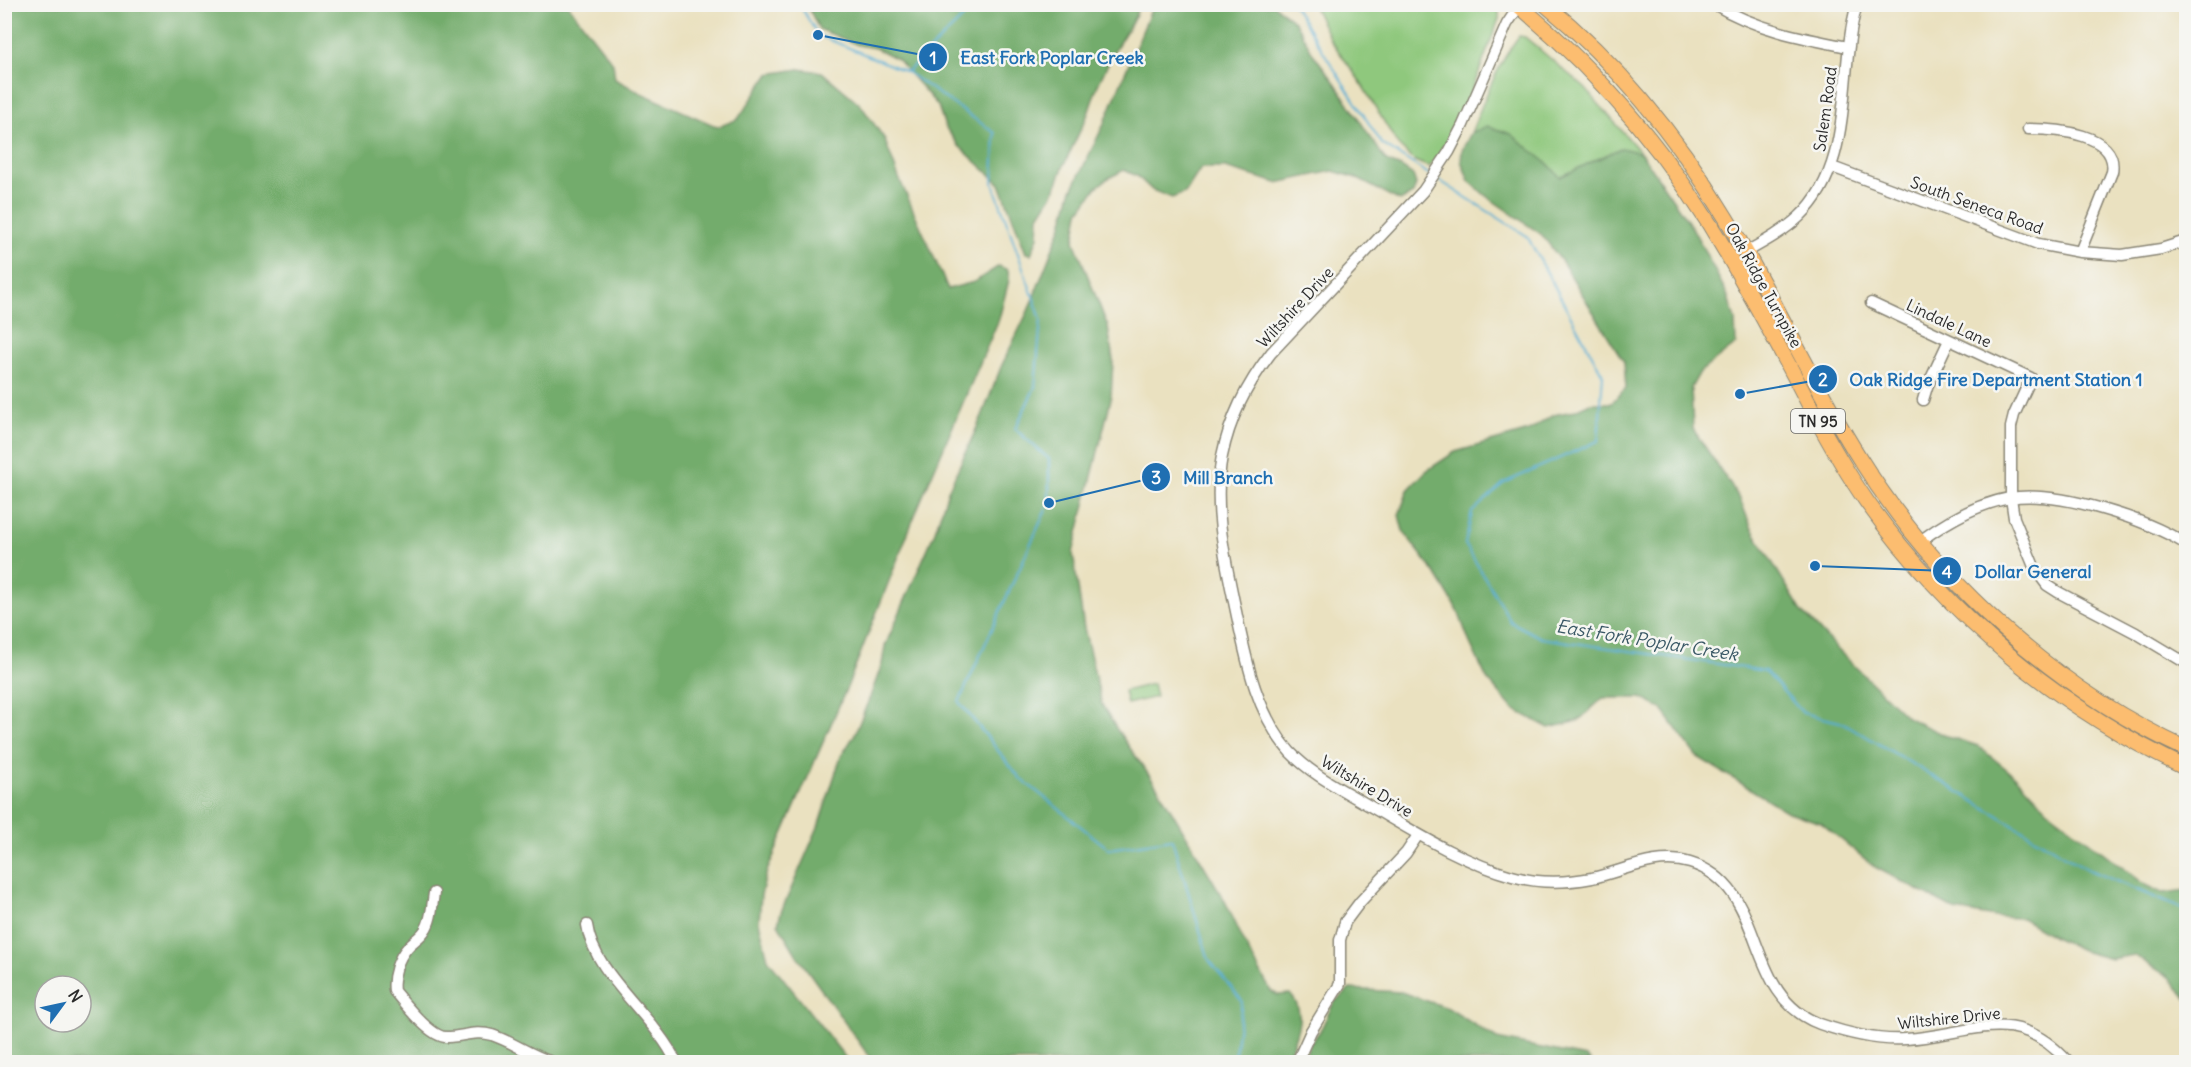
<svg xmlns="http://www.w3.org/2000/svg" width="2191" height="1067" viewBox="0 0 2191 1067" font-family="Delius,sans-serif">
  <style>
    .green { fill: #8fc87d; stroke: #5d7a54; stroke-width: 1.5 }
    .forest { fill: #73ac6c; stroke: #4f6c4c; stroke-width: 1.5; fill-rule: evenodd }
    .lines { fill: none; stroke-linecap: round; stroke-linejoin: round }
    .stream { stroke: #57add3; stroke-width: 2 }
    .minor-casing { stroke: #8a8676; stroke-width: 13 }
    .highway-casing { stroke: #8a8676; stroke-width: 17 }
    .minor { stroke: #fff; stroke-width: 10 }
    .highway { stroke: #fcbd6f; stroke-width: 15 }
    .labels { text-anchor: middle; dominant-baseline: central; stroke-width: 5; stroke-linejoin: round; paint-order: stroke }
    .shield { fill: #f6f6f2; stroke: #686867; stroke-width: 1.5 }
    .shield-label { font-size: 15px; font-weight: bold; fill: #2b2b2b }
    .street-label { font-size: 16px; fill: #2b2b2b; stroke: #f6f6f2 }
    .water-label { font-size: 18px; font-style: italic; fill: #3a5866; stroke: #f6f6f2 }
    .leader { fill: none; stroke: #1f6fb2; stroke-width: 2 }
    .callout-dot { fill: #1f6fb2; stroke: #f6f6f2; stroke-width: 2 }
    .mark-label { font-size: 18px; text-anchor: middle; font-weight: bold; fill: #fff }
    .callout-label { font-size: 18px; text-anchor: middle; font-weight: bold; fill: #1f6fb2; stroke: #f6f6f2; stroke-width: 5; stroke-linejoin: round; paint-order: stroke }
  </style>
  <rect width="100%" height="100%" fill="#f6f6f2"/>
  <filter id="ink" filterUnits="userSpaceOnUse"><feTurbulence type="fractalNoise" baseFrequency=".0167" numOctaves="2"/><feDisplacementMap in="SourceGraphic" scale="12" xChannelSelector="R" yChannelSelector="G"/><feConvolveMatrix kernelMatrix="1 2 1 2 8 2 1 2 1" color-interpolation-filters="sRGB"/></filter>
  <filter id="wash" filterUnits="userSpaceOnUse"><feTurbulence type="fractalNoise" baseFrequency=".008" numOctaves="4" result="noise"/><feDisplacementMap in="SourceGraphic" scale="24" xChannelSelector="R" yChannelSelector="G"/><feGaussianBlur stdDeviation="1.35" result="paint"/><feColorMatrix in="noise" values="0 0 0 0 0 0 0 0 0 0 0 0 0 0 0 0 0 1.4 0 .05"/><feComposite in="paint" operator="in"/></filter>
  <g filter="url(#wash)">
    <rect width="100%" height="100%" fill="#eae1c0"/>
    <!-- green -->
    <path class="green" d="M1489 4 1499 11V19C1482 62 1460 134 1429 167L1415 161 1398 145 1359 80 1330 39 1313 5Z
      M1519 36 1525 37 1585 88 1641 153 1621 148 1560 177 1547 163 1471 133C1484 100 1497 65 1519 36Z
      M1153 684 1156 697 1127 704 1124 691Z"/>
    <!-- forest -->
    <path class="forest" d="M5 5H568L613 63 615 79 641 93 718 127 738 119 769 74 799 69 822 72 860 104 884 138 899 178 948 289 974 282 999 266 1008 270 1009 280 999 319 919 505 848 685 767 871 761 895 759 922 768 959 849 1062H5ZM45 986H81V1022H45Z
      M807 5H1139L1135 17 1114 51 1097 87 1088 114 1064 165 1053 194 1039 216 1038 237 1031 254 1026 253 1000 184 959 146 945 127 938 106 897 59 875 48 858 45 819 29Z
      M1153 5H1274L1295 22 1314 55 1336 84 1386 161 1401 167 1413 175 1416 184 1413 194 1400 201 1356 178 1333 171 1277 183 1225 168H1201L1185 193 1172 198 1152 190 1137 176 1124 170 1107 179 1096 188 1079 212 1074 241 1108 327 1113 360 1111 399 1073 553 1084 628 1102 705 1118 731 1158 788 1224 899 1248 950 1271 991 1278 995 1290 994C1309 1014 1294 1039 1286 1062H873L798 957 778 924 781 912 818 827 841 756 854 736 870 697 882 664 885 646 934 534 948 491 982 416 1001 367 1028 311 1062 225 1071 192 1104 124Z
      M1487 126 1511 134 1547 163 1560 177 1621 148 1641 153 1693 229 1727 294 1735 320 1736 344 1700 372 1691 388 1693 429 1740 499 1751 527 1801 610 1835 647 1908 718 1944 735 1978 746 2020 780 2049 811 2147 886 2163 893 2186 890V998L2169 977 2134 955 2111 959 2086 952 2056 938 2022 918 1995 917 1955 910 1875 867 1821 823 1788 812 1696 756 1661 708 1641 698H1603L1578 721 1549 728 1513 709 1487 679 1469 641 1458 611 1435 573 1403 531 1399 515 1408 490 1426 471 1455 452 1529 431 1553 415 1573 411 1590 403H1611L1626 388 1624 362 1563 263 1542 235 1486 196 1469 181 1461 161 1462 150 1471 133Z
      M1350 989 1401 992 1448 1008 1497 1039 1586 1057 1591 1062H1302L1309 1045 1320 1031 1334 1002Z"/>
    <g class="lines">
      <!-- stream -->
      <path class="stream" d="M799 4 818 35 907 72 995 133 993 183 1041 319 1035 387 1015 429 1049 459V503L959 702 1020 778 1109 849 1172 839 1209 960 1242 1001 1234 1062
        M1293 4 1382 144 1430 175
        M907 72 977 4
        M1437 179 1527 236 1603 375 1598 441 1504 483 1472 512 1465 544 1511 622 1541 638 1765 671 1803 713 1844 723 2087 869 2180 908 2186 909"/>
    </g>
  </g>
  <g filter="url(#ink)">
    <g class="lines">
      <defs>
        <path id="minor" d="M1714 4C1755 29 1801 38 1848 47
          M1519 6 1507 24 1463 125 1449 152 1423 191 1271 353C1247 384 1230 417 1222 456 1213 504 1224 554 1234 602 1245 653 1254 711 1290 752 1312 775 1341 789 1368 805 1413 831 1461 862 1512 876 1539 884 1565 883 1592 878 1624 871 1656 853 1690 863 1770 887 1741 995 1820 1024 1846 1033 1878 1041 1906 1039 1972 1035 2015 1002 2068 1062
          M2028 129C2055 129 2119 133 2112 172L2080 252
          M1832 167 2038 244 2080 252 2122 255 2161 249 2186 241
          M1746 252C1764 242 1784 231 1799 217 1856 164 1837 73 1857 4
          M1871 303 2031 378 2014 415 2011 427V498L2014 518 2035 569 2047 585 2058 592 2136 633 2186 663
          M1923 400 1927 387 1949 340
          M1920 541C1947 521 1976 504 2010 498 2058 490 2146 519 2186 544
          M434 893C432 905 432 920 425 930 421 937 413 941 408 947 398 958 392 976 394 991 404 1003 430 1037 446 1037 462 1037 476 1030 492 1035 513 1042 531 1056 552 1062
          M587 925C593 974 656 1017 676 1062
          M1297 1062 1311 1031 1340 984V940L1345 922 1360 902 1406 853 1418 835"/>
        <path id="highway" d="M1517 4C1605 77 1676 163 1732 262 1759 310 1786 359 1811 408 1828 440 1846 472 1867 502 1949 617 2059 708 2186 768
          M1545 4C1618 64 1678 138 1726 218 1774 297 1811 382 1860 459 1938 583 2054 688 2186 749"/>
      </defs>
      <!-- minor casing -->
      <use href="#minor" class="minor-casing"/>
      <!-- highway casing -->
      <use href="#highway" class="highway-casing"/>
      <!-- minor -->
      <use href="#minor" class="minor"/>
      <!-- highway -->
      <use href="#highway" class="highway"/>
    </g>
  </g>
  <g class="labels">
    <!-- shield labels -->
    <rect class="shield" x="1791" y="409" width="54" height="24" rx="4.5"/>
    <g class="shield-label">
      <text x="1818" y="421">TN 95</text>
    </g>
    <!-- street labels -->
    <g class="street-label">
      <text transform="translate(1825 109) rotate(-82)">Salem Road</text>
      <text transform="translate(1977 205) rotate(20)">South Seneca Road</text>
      <text transform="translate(1764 285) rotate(61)">Oak Ridge Turnpike</text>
      <text transform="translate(1295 307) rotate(-47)">Wiltshire Drive</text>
      <text transform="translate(1949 323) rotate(25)">Lindale Lane</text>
      <text transform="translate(1367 786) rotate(31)">Wiltshire Drive</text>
      <text transform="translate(1949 1018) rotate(-6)">Wiltshire Drive</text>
    </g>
    <!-- water labels -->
    <g class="water-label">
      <text transform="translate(1647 640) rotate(9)">East Fork Poplar Creek</text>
    </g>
  </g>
  <!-- callouts -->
  <path class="leader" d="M818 35L933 57M1740 394L1823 379M1049 503L1156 477M1815 566L1947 571"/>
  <g class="callout-dot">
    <circle cx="818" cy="35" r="6"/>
    <circle cx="1740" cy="394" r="6"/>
    <circle cx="1049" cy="503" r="6"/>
    <circle cx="1815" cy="566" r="6"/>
    <circle cx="933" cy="57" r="15"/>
    <circle cx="1823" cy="379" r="15"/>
    <circle cx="1156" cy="477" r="15"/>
    <circle cx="1947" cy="571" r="15"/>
  </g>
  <g class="mark-label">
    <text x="933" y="64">1</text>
    <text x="1823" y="386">2</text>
    <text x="1156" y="484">3</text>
    <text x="1947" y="578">4</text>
  </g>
  <g class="callout-label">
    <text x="1052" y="64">East Fork Poplar Creek</text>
    <text x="1996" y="386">Oak Ridge Fire Department Station 1</text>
    <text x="1228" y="484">Mill Branch</text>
    <text x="2033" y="578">Dollar General</text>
  </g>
  <!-- margin -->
  <rect width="2191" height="1067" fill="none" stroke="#f6f6f2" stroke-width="24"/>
  <!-- north arrow -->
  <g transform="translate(63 1004) rotate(57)"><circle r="28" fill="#f6f6f2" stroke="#a5a5a2" stroke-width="1.5"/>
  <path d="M0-4.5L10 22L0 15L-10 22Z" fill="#1f6fb2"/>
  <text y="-9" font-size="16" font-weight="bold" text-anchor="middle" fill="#2b2b2b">N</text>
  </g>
</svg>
